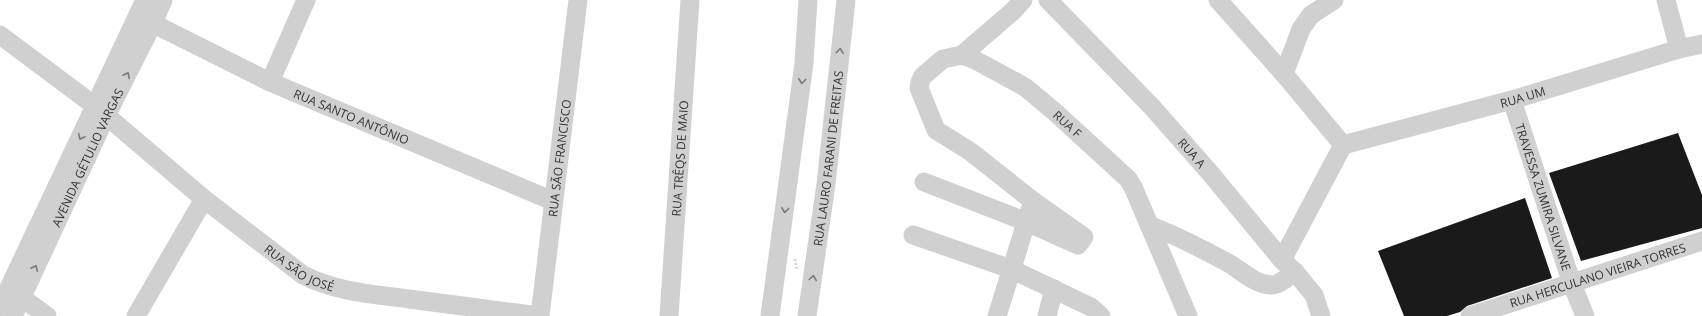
<svg xmlns="http://www.w3.org/2000/svg" width="1702" height="316" viewBox="0 0 1702 316" font-family="'Open Sans',sans-serif">
  <style>
    .building { fill: #1a1a1a }
    .lines { fill: none; stroke-linecap: round; stroke-linejoin: round }
    .path { stroke: #cdcdcd; stroke-width: 2.5; stroke-dasharray: 2 2; stroke-linecap: butt }
    .minor { stroke: #d0d0d0; stroke-width: 19 }
    .oneway { stroke: #7a7a7a }
    .labels { text-anchor: middle; dominant-baseline: central; stroke-width: 4; stroke-linejoin: round; paint-order: stroke }
    .street-label { font-size: 12px; fill: #333; stroke: #fff }
  </style>
  <rect width="100%" height="100%" fill="#fff"/>
  <!-- building -->
  <path class="building" d="M1678 133 1702 195V228L1581 261 1549 173Z
    M1525 198 1552 278 1467 306 1460 312 1447 316H1404L1378 251Z"/>
  <g class="lines">
    <!-- path -->
    <path class="path" d="M795 259 797 270"/>
    <!-- minor -->
    <g class="minor">
      <path id="s1" d="M1048 0 1152 107 1211 174 1282 260 1295 272 1314 295 1321 316"/>
      <path d="M1218 0 1284 74 1343 145"/>
      <path d="M1666 0 1679 49"/>
      <path id="s2" d="M138 16 270 82 553 201"/>
      <path id="s3" d="M0 35 95 106 204 199 303 275C336 292 373 294 409 299 452 305 496 310 539 316"/>
      <path d="M962 55 1012 12 1023 0"/>
      <path d="M1284 74 1301 29 1311 15 1334 0"/>
      <path d="M270 82 306 0"/>
      <path id="s4" d="M1512 100 1572 284 1585 316"/>
      <path id="s5" d="M1343 145 1512 100 1679 49 1702 44"/>
      <path id="s6" d="M924 182 1027 222 1078 245 1084 237 1033 201 971 152 936 130 919 88 920 82 923 76 943 59 962 55 975 60 1025 87 1056 113 1128 179 1133 187 1188 316"/>
      <path d="M1149 225C1177 236 1203 249 1230 264 1243 272 1255 284 1271 285 1280 285 1287 277 1295 272"/>
      <path d="M913 235 1011 269 1091 307 1101 316"/>
      <path d="M1282 260 1343 145"/>
      <path d="M11 290 47 316"/>
      <path d="M0 307 145 0"/>
      <path id="s7" d="M13 316 106 116 153 23 163 0"/>
      <path d="M136 316 204 199"/>
      <path id="s8" d="M540 316 578 0"/>
      <path id="s9" d="M669 316 690 0"/>
      <path d="M770 316 804 63 808 0"/>
      <path id="s10" d="M807 316 826 184 846 0"/>
      <path d="M997 316 1030 210"/>
      <path d="M1047 316 1054 289"/>
      <path id="s11" d="M1470 316 1702 241"/>
    </g>
  </g>
  <!-- one-way arrows -->
  <defs><path id="oneway-chevron" d="M-2-3.5L2.5 0L-2 3.5" fill="none" stroke-width="1.6" stroke-linecap="round" stroke-linejoin="round"/></defs>
  <g class="oneway">
    <use href="#oneway-chevron" transform="translate(840 51) rotate(-84)"/>
    <use href="#oneway-chevron" transform="translate(127 75) rotate(-63)"/>
    <use href="#oneway-chevron" transform="translate(802 81) rotate(97)"/>
    <use href="#oneway-chevron" transform="translate(81 137) rotate(116)"/>
    <use href="#oneway-chevron" transform="translate(785 210) rotate(97)"/>
    <use href="#oneway-chevron" transform="translate(35 268) rotate(-65)"/>
    <use href="#oneway-chevron" transform="translate(813 278) rotate(-82)"/>
  </g>
  <g class="labels">
    <!-- street labels -->
    <g class="street-label">
      <text stroke="none"><textPath href="#s5" startOffset="186">RUA UM</textPath></text>
      <text stroke="none"><textPath href="#s2" startOffset="236">RUA SANTO ANTÔNIO</textPath></text>
      <text stroke="none"><textPath href="#s6" startOffset="590">RUA F</textPath></text>
      <text stroke="none"><textPath href="#s1" startOffset="210">RUA A</textPath></text>
      <text stroke="none"><textPath href="#s7" startOffset="175">AVENIDA GÉTULIO VARGAS</textPath></text>
      <text stroke="none"><textPath href="#s8" startOffset="159">RUA SÃO FRANCISCO</textPath></text>
      <text stroke="none"><textPath href="#s9" startOffset="158">RUA TRÊQS DE MAIO</textPath></text>
      <text stroke="none"><textPath href="#s10" startOffset="159">RUA LAURO FARANI DE FREITAS</textPath></text>
      <text stroke="none"><textPath href="#s4" startOffset="102">TRAVESSA ZUMIRA SILVANE</textPath></text>
      <text stroke="none"><textPath href="#s3" startOffset="380">RUA SÃO JOSÉ</textPath></text>
      <text stroke="none"><textPath href="#s11" startOffset="134">RUA HERCULANO VIEIRA TORRES</textPath></text>
    </g>
  </g>
</svg>
